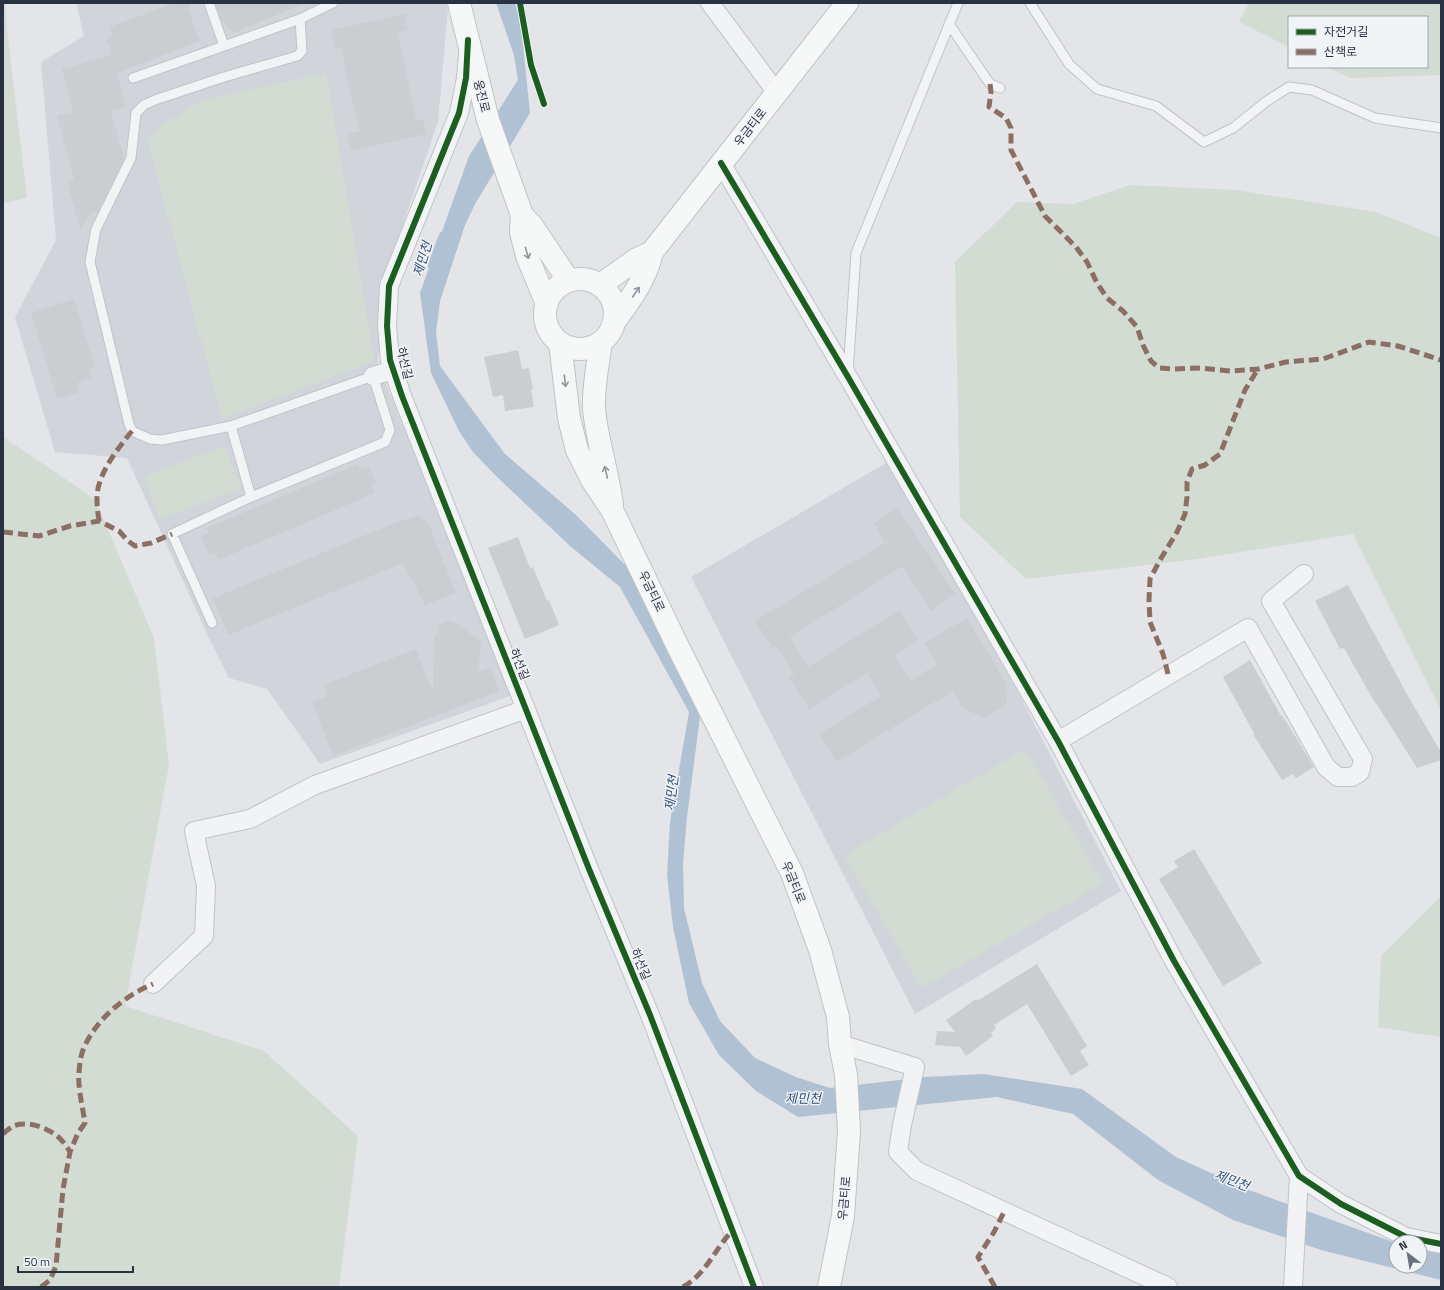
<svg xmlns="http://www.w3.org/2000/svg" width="1444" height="1290" viewBox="0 0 1444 1290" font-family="'Titillium Web','Noto Sans KR',sans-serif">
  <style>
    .built { fill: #d1d5db }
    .green { fill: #d3dcd3 }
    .water { fill: #b1c1d4 }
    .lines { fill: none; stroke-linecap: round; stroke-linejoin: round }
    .stream { stroke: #b1c1d4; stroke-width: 4.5 }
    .building { fill: #cbcdd0 }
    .service-casing { stroke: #c1c3c6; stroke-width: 11 }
    .minor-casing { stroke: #c1c3c6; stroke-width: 20 }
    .secondary-casing { stroke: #c1c3c6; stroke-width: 24 }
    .service { stroke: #f2f3f5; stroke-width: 9 }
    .minor { stroke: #f2f3f5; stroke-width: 18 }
    .secondary { stroke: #f6f7f7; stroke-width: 22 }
    .quiet { stroke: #8d6e63; stroke-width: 5; stroke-dasharray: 10 5; stroke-linecap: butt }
    .cycleway-casing { stroke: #f1f4f7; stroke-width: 8 }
    .cycleway { stroke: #1b5e20; stroke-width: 6 }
    .oneway { stroke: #90949c }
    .labels { text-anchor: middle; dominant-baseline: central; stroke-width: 3; stroke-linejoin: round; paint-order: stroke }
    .street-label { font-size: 12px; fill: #293242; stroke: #f1f4f7 }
    .water-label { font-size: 13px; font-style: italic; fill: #325077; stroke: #f1f4f7 }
  </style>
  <rect width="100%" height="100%" fill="#e3e5e8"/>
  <!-- built -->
  <path class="built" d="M76 3H446L448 9 438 122 384 279 378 365 513 695 320 764 267 689 229 678 208 636 127 458 55 452 15 317 56 240 41 62 84 36Z
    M891 460 1009 675 1121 891 915 1014 691 577Z"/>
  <!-- green -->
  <path class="green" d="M3 3H5L7 30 27 198 3 203Z
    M1249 3H1441V75L1350 78 1328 67H1427V17H1289V47L1239 22Z
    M326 73 374 361 222 419 148 141 159 127 203 100Z
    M1130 185 1235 190 1376 212 1441 238V710L1353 534 1190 560 1026 579 960 517 955 262 1017 202 1073 204Z
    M3 437 95 499 154 638 169 764 125 1006 264 1051 358 1136 339 1287H3Z
    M225 446 241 489 160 519 144 476Z
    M1025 749 1103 883 922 988 844 855Z
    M1441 896V1037L1378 1027 1381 956Z"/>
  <!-- water -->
  <path class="water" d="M496 3H515L520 17 530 113 475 204 465 225 440 301 436 333 440 366 505 454 576 515 634 574 701 709 687 817 683 864 684 908 702 983 720 1021 755 1058 796 1077 830 1088 925 1077 983 1074 1082 1089 1176 1157 1246 1189 1396 1243V1266H1420V1248L1441 1253V1280L1321 1250 1233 1220 1158 1180 1073 1114 997 1097 798 1117 756 1091 719 1055 689 1003 673 927 667 875 670 822 689 712 620 587 570 546 496 476 473 452 459 431 431 373 420 293 469 156 518 80 514 55Z"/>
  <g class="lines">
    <!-- stream -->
    <path class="stream" d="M430 266 438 243 442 234"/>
  </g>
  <!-- building -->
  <path class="building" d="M174 3H191L188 9 200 41 117 73 126 107 111 111 124 159 98 212 91 213 80 229 67 181 74 179 57 116 73 112 62 69 113 55 106 38 113 35 110 27Z
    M215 3H305L234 33 221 20Z
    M405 14 408 30 398 33 416 120 423 119 426 134 351 151 347 134 360 131 345 71 342 48 335 49 331 30Z
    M74 299 95 367 89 369 92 378 77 383 79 392 57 399 31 313Z
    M518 350 522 369 529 368 533 389H531L534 407 505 411 503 395 493 397 484 357Z
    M358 464 361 470 369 467 376 483 371 485 375 493 218 560 215 552 209 555 201 536 209 533 207 528Z
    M898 508 955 593 931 611 903 566 790 637 808 667 899 610 918 641 895 656 910 681 937 664 924 643 967 618 1006 683 1007 704 984 718 963 708 953 691 836 762 819 734 881 696 867 673 809 709 789 678 794 675 776 646 773 648 755 621 885 543 874 523Z
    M418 515 429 525 456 593 425 605 403 563 228 635 213 598 385 527Z
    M518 537 530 568 533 567 547 601 549 600 559 625 525 639 488 548Z
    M1348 585 1409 698 1441 752V760L1417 768 1376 703H1375L1344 648 1340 649 1315 601Z
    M451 620 481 641 478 672 490 668 499 691 333 756 312 702 327 697 323 685 416 649 433 692 434 636 439 632V625Z
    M1250 660 1281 716 1282 715 1314 767 1296 778 1293 774 1282 780 1253 734 1254 733 1223 677Z
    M1194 849 1262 963 1223 986 1159 879 1178 867 1174 861Z
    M1037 964 1087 1046 1080 1051 1089 1065 1071 1076 1027 1004 994 1025 996 1028 991 1033 993 1036 966 1056 960 1047 935 1045 937 1031 955 1032 946 1020 976 999 977 1001Z"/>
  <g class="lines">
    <defs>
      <path id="service" d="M1030 3 1069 64 1097 89 1156 106 1204 142 1233 128 1267 101 1289 87 1312 90 1375 118 1441 128
        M949 24 990 84 1000 88
        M224 46 300 19 333 3
        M133 78 224 46 209 3
        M848 373 856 253 958 3
        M231 426 162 440 150 439 132 431 129 424 90 262 96 229 131 158 136 113 144 105 155 100 224 77 297 56 302 51 300 19
        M212 623 172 534 251 497 385 442 390 430 373 376 231 426 251 497"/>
      <path id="minor" d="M710 3 777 93
        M468 53 466 78 459 113 389 286 387 326 390 360 402 396 589 869 650 1015 754 1287
        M721 163 848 377 1058 741 1174 961 1299 1176 1341 1204 1406 1237 1441 1244
        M373 376 393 370
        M1058 741 1248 628 1326 767 1338 777H1352L1360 772 1363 759 1271 601 1304 574
        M153 984 204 936 206 886 194 831 250 819 315 785 526 709
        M840 1044 915 1067 902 1125 898 1152 917 1171 1168 1287
        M1293 1287 1299 1176"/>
      <path id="secondary" d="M459 3 488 120 522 215 532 226 569 281
        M522 215 521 232 527 256 547 304
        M545 314a35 35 0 1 1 70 0a35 35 0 1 1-70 0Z
        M600 285 637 259 652 252
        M613 324C629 301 646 280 652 252L847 3
        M601 342C598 364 593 387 594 409 597 441 608 472 612 505
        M560 343 569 418 577 450 592 480 612 510 680 651 792 873 820 950 838 1017 840 1044 846 1075 849 1131 843 1216 829 1287"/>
    </defs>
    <!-- service casing -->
    <use href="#service" class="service-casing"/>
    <!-- minor casing -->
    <use href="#minor" class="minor-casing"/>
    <!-- secondary casing -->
    <use href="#secondary" class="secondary-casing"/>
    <!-- service -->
    <use href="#service" class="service"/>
    <!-- minor -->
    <use href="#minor" class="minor"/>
    <!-- secondary -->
    <use href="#secondary" class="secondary"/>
    <!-- quiet -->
    <path class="quiet" d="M990 84 991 92 989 107 1006 118 1011 128V150L1045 216 1076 247 1087 262 1097 283 1107 298 1123 311 1137 327 1143 345 1151 361 1159 368 1172 369 1200 368 1230 371 1258 369 1286 362 1323 359 1369 342 1398 346 1441 360
      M99 521C98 514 97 507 97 499 96 476 118 448 132 431
      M3 532 39 536 70 526 99 521 119 531 128 541 135 546 151 543 172 534
      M1168 674 1163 654 1150 622 1149 600 1150 579 1160 560 1177 532 1185 514 1187 497V482L1192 469 1205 465 1220 454 1245 390 1258 369
      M3 1134C6 1131 10 1128 13 1126 26 1121 42 1126 53 1133 60 1137 66 1145 70 1152
      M41 1287 50 1280 56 1266 63 1189 70 1152 78 1133 85 1123C83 1110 80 1097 79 1084 78 1076 80 1057 83 1050 95 1020 124 996 153 984
      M683 1287C706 1274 715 1249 732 1231
      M995 1287 978 1257 994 1232 1004 1212"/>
    <defs>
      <path id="cycleway" d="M520 3 531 65 544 104
        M468 40 466 78 459 113 389 286 387 326 390 360 402 396 589 869 650 1015 754 1287
        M721 163 848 377 1058 741 1174 961 1299 1176 1341 1204 1406 1237 1441 1244"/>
    </defs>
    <!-- cycleway casing -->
    <use href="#cycleway" class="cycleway-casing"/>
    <!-- cycleway -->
    <use href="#cycleway" class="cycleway"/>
  </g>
  <!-- one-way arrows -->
  <defs><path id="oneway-shaft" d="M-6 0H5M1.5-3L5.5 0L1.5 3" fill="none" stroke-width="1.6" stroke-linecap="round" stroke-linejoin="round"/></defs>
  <g class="oneway">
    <use href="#oneway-shaft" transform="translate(527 253) rotate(74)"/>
    <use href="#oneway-shaft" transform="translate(636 292) rotate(-56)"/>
    <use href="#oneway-shaft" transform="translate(565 381) rotate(83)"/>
    <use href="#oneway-shaft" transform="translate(606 472) rotate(-103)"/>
  </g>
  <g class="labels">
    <!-- street labels -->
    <g class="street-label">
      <text transform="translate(482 96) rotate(76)">웅진로</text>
      <text transform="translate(750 127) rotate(-52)">우금티로</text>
      <text transform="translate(405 363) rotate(76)">하선길</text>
      <text transform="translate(652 591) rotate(64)">우금티로</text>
      <text transform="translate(520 664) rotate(68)">하선길</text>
      <text transform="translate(794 882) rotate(68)">우금티로</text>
      <text transform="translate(641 964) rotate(67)">하선길</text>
      <text transform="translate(844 1198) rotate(-85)">우금티로</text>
    </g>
    <!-- water labels -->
    <g class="water-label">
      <text transform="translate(422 259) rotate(-73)">제민천</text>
      <text transform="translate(671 793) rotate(-83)">제민천</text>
      <text x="803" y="1098">제민천</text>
      <text transform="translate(1232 1180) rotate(21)">제민천</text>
    </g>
  </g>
  <!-- border -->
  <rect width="1444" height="1290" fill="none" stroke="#293242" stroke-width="8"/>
  <!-- legend -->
  <rect x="1288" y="16" width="140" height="52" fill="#f1f4f7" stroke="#a1a6af"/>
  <rect x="1296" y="29" width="20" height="6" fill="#1b5e20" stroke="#a1a6af"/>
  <text x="1324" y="36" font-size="12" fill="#293242">자전거길</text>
  <rect x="1296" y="49" width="20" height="6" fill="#8d6e63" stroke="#a1a6af"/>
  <text x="1324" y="56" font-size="12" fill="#293242">산책로</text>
  <!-- north arrow -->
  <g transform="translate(1408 1254) rotate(329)"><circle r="19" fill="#f1f4f7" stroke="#a1a6af"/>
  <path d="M0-3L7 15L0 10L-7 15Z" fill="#6a717c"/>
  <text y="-6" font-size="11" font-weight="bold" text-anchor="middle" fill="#293242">N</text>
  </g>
  <!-- scale -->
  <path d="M18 1266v6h115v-6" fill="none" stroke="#293242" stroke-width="2"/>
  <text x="24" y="1266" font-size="12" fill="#293242" stroke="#f1f4f7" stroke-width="3" paint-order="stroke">50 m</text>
</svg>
